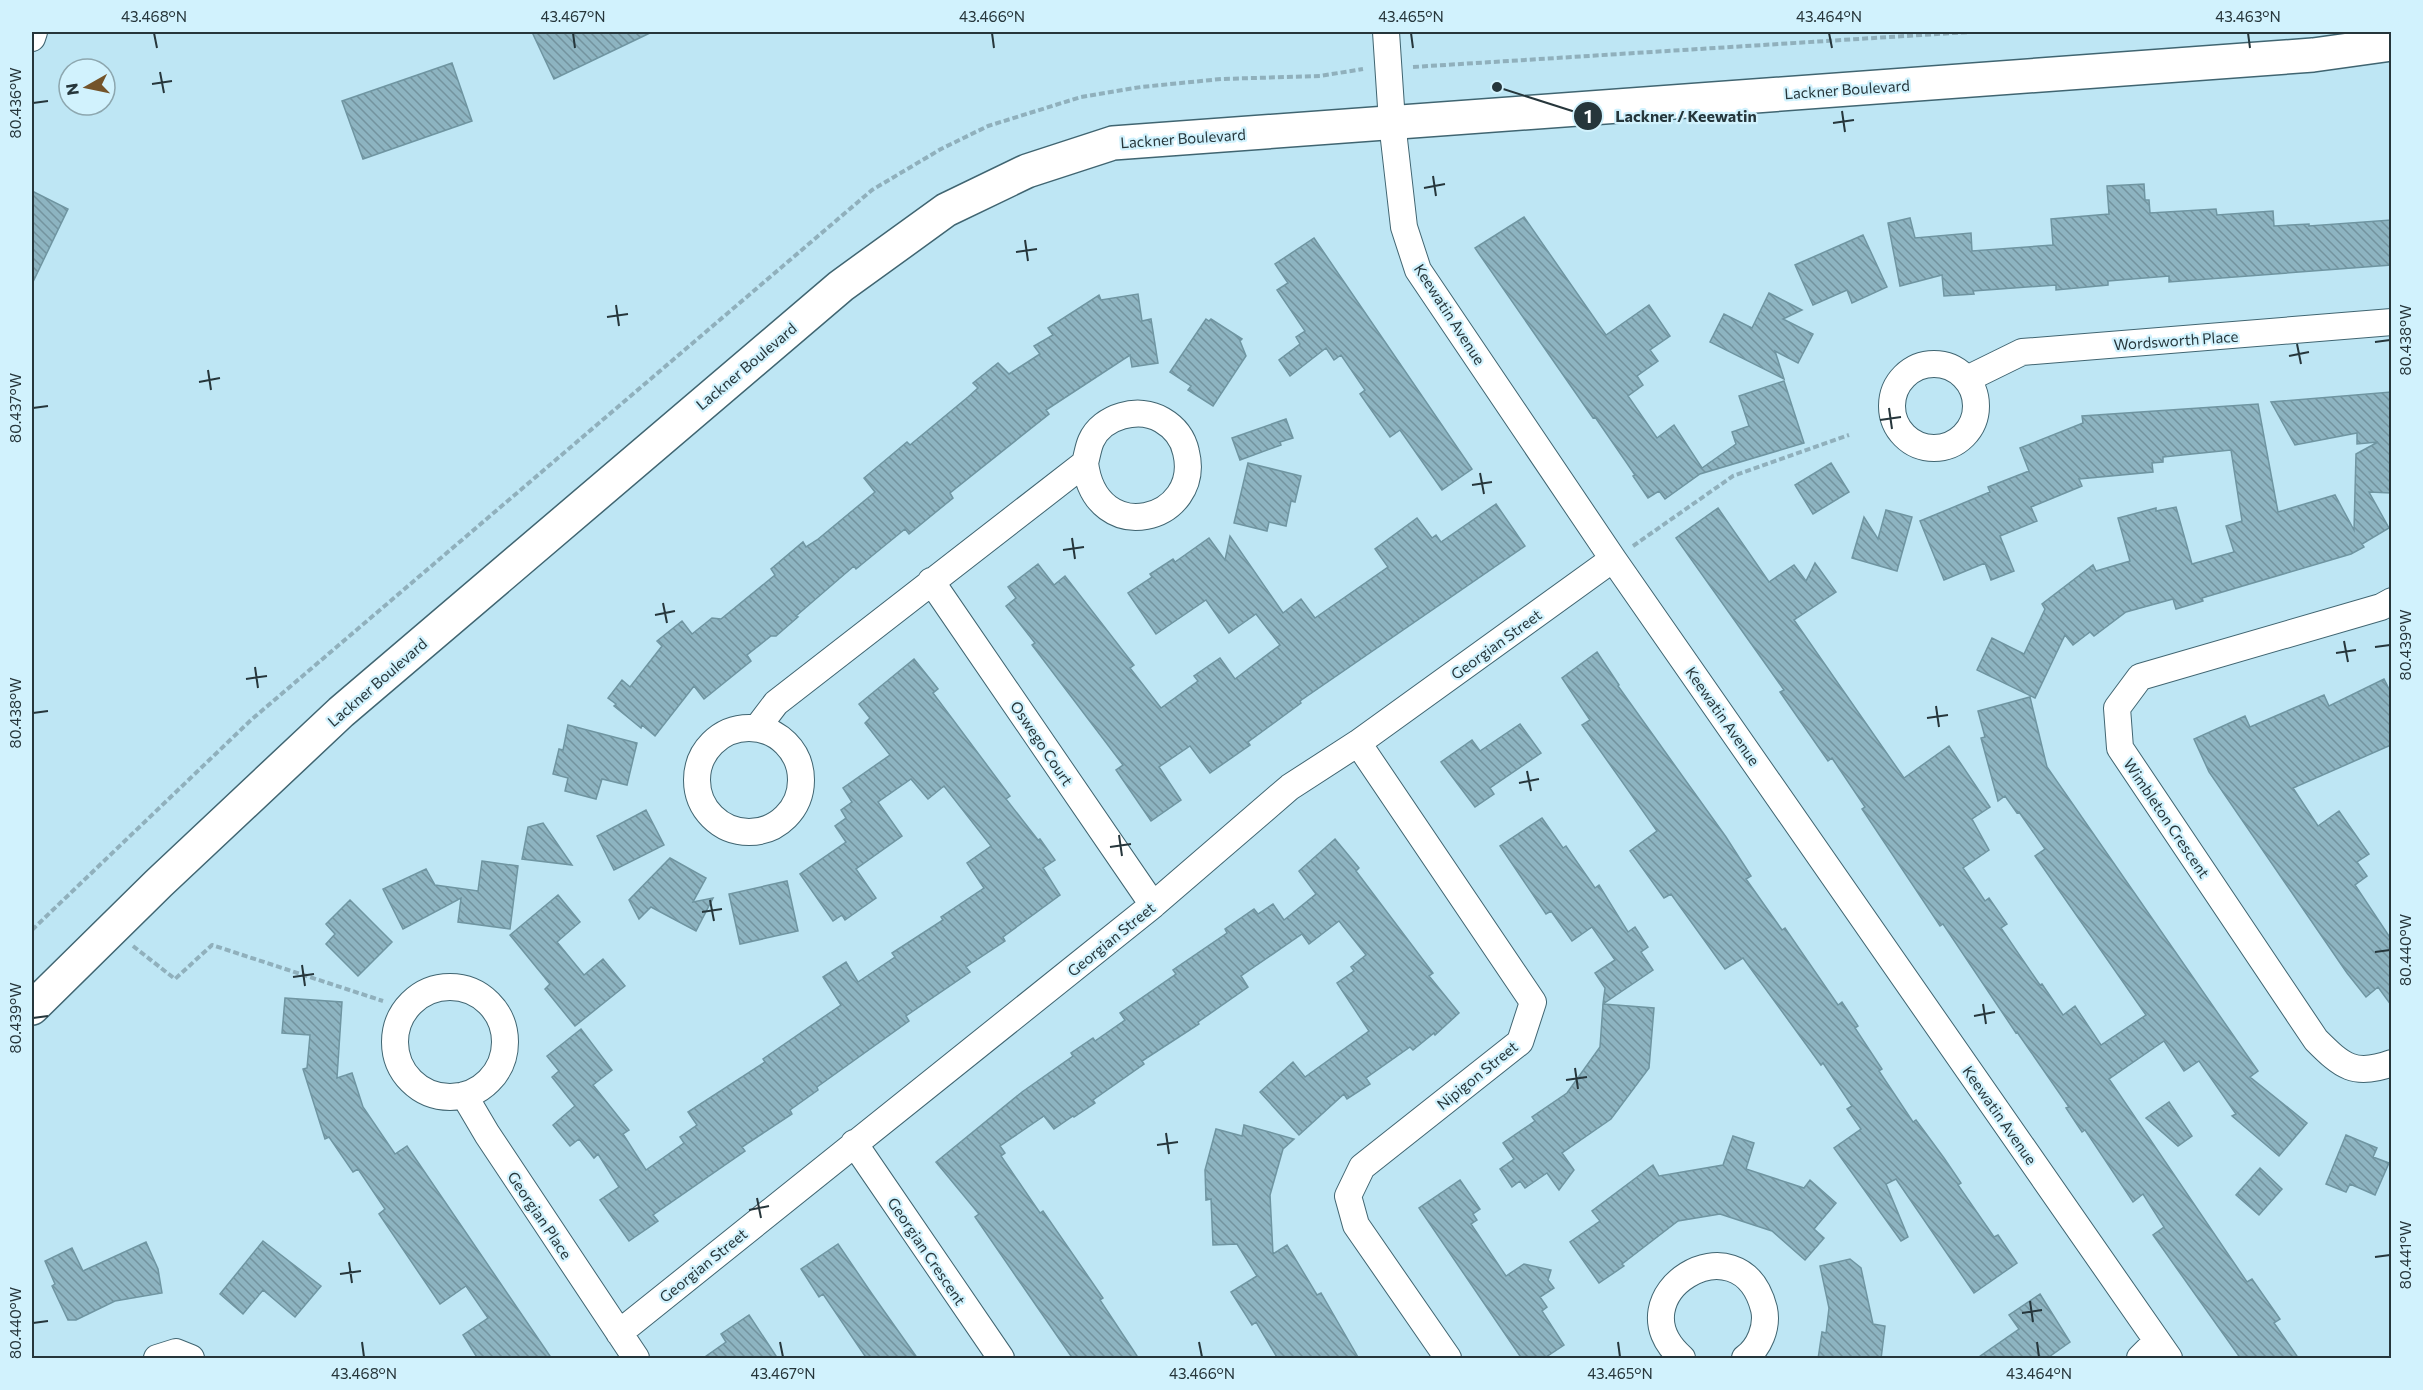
<svg xmlns="http://www.w3.org/2000/svg" width="2423" height="1390" viewBox="0 0 2423 1390" font-family="Commissioner,sans-serif">
  <style>
    .building { fill: url(#building-back-hatch); stroke: #6f95a1; stroke-width: 1.5 }
    .lines { fill: none; stroke-linecap: round; stroke-linejoin: round }
    .street-casing { stroke: #406571; stroke-width: 28 }
    .secondary-casing { stroke: #406571; stroke-width: 36 }
    .path { stroke: #90b0bc; stroke-width: 4; stroke-dasharray: 6 3; stroke-linecap: butt }
    .street { stroke: #fff; stroke-width: 26 }
    .secondary { stroke: #fff; stroke-width: 33 }
    .ticks { fill: none; stroke: #26363b; stroke-width: 2 }
    .labels { text-anchor: middle; dominant-baseline: central; stroke-width: 4.5; stroke-linejoin: round; paint-order: stroke }
    .street-label { font-size: 15px; fill: #26363b; stroke: #d1f2fd }
    .leader { fill: none; stroke: #26363b; stroke-width: 2 }
    .callout-dot { fill: #26363b; stroke: #d1f2fd; stroke-width: 2 }
    .mark-label { font-size: 18px; text-anchor: middle; font-weight: bold; fill: #fff }
    .callout-label { font-size: 16px; text-anchor: middle; font-weight: bold; fill: #26363b; stroke: #d1f2fd; stroke-width: 4.5; stroke-linejoin: round; paint-order: stroke }
    .neatline { fill: none; stroke: #26363b; stroke-width: 2 }
    .ticks-label { font-size: 15px; text-anchor: middle; fill: #26363b }
  </style>
  <defs>
    <pattern id="building-back-hatch" width="6" height="6" patternUnits="userSpaceOnUse" patternTransform="scale(1.5)"><rect width="6" height="6" fill="#8db4c1"/><path d="M-1 5l2 2M0 0l6 6M5-1l2 2" fill="none" stroke="#73939e"/></pattern>
  </defs>
  <rect width="100%" height="100%" fill="#bee6f4"/>
  <!-- building -->
  <path class="building" d="M532 32H652L554 79Z
    M452 63 472 121 363 159 342 101Z
    M2144 184 2145 200H2149L2150 213 2216 209 2217 215 2273 211 2274 226 2309 224V226L2391 220V265L2169 282V276L2108 281V285L2056 290V285L1973 291 1974 294 1944 296 1942 275 1900 286 1888 223 1910 218 1915 238 1971 233 1972 251 2053 245 2051 219 2109 214 2107 186Z
    M32 191 68 209 32 284Z
    M1524 217 1606 335 1649 305 1670 336 1650 350 1658 361 1637 376 1643 385 1628 396 1657 438 1674 425 1702 468 1736 444 1732 432 1749 426 1739 396 1784 381 1804 443 1700 474 1665 499 1659 491 1648 498 1633 476 1635 475 1595 417 1593 418 1475 248Z
    M1863 235 1887 287 1852 303 1847 290 1813 305 1795 265Z
    M1314 238 1472 469 1442 490 1400 430 1390 437 1360 394 1365 390 1341 355 1334 360 1326 348 1290 376 1279 360 1300 344 1296 337 1305 331 1277 290 1288 283 1275 264Z
    M1769 293 1802 310 1783 319 1813 334 1798 363 1775 351 1784 379 1710 342 1724 314 1752 328Z
    M1138 294 1142 321 1151 319 1158 363 1132 367 1130 355 1046 410 1049 414 950 493 953 498 909 534 905 529 856 569 854 566 796 616 798 617 776 636H771L747 655 751 661 704 699 694 686 655 736 642 725 641 728 614 706 616 704 608 698 622 680 630 687 662 646 657 641 682 621 692 634 712 618 721 619 775 575 771 569 803 542 806 547 817 540 875 492 864 478 907 442 910 445 968 397 978 388 973 383 998 363 1009 374 1040 354 1034 346 1053 335 1048 328 1099 295 1101 300Z
    M1206 319 1209 321 1211 319 1242 339 1240 341 1246 356 1213 406 1188 390 1191 386 1170 372Z
    M2391 392V493L2369 492 2389 528 2362 544 2364 547 2351 554 2202 598 2203 601 2176 609 2173 599 2126 612 2094 636 2090 632 2073 645 2065 635 2035 698 1977 670 1992 638 2024 654 2045 609 2042 604 2093 565 2096 571 2130 561 2118 518 2156 508V511L2176 507 2192 564 2234 552 2226 526 2242 521 2231 450 2163 457V462L2152 463 2153 472 2079 479 2082 486 2031 507 2037 521 2000 536 2014 571 1991 580 1985 563 1944 580 1920 521 1990 492 1988 487 2029 471 2020 448 2083 423 2082 416 2258 404 2278 512 2335 495 2354 530 2356 454 2378 442 2357 444V433L2295 445 2271 402Z
    M1286 419 1293 438 1280 442 1281 445 1240 460 1232 438Z
    M1248 463 1301 476 1295 502 1291 501 1286 526 1269 522 1267 531 1234 523Z
    M1831 463 1849 492 1813 514 1795 485Z
    M1496 504 1525 546 1300 701 1301 703 1248 742 1250 745 1210 773 1190 746 1159 767 1181 800 1151 821 1116 770 1123 765 1032 645 1035 643 1006 606 1016 598 1008 587 1038 564 1054 585 1065 576 1134 665 1130 668 1161 708 1198 681 1194 676 1220 658 1235 679 1280 645 1256 614 1229 633 1206 600 1156 634 1128 593 1152 577 1150 574 1173 559 1175 562 1209 538 1225 560 1230 536 1283 613 1301 599 1315 618 1388 567 1375 549 1417 518 1432 538 1436 535 1441 542Z
    M1718 508 1769 582 1794 565 1806 581 1815 563 1836 592 1794 620 1904 778 1949 746 1990 807 1972 819 1989 850 1963 868 1985 901 1989 898 2007 924 2001 928 2040 985 2042 984 2063 1015 2075 1006 2101 1045 2146 1015 2035 856 2045 849 2019 812 2017 813 2005 796 1998 801 1981 738 1985 737 1978 711 2030 697 2047 767 2258 1071 2250 1077 2307 1123 2279 1156 2232 1116 2236 1114 2199 1061 2184 1071 2164 1041 2109 1079 2247 1282 2252 1279 2280 1319 2274 1323 2299 1359H2241L2153 1235 2164 1227 2143 1194 2133 1202 2085 1130 2082 1132 2066 1108 2069 1107 2017 1032 2016 1033 1943 924 1940 926 1862 809 1865 807 1832 758 1828 761 1780 692 1784 690 1676 538Z
    M1886 510 1912 517 1897 571 1852 558 1864 517 1878 539Z
    M1597 652 1619 685 1618 686 1726 837 1751 876 1746 879 1782 930 1785 928 1838 1005 1842 1002 1858 1026 1855 1028 1882 1069 1879 1071 1913 1122 1916 1120 1944 1158 1961 1183 1958 1185 1994 1237 1998 1235 2017 1263 1974 1293 1896 1179 1886 1184 1908 1237 1901 1241 1834 1148 1861 1129 1847 1109 1852 1106 1823 1063 1821 1065 1743 958 1725 969 1671 894 1664 898 1630 851 1657 831 1582 725 1590 720 1562 678Z
    M914 659 938 689 933 693 1010 796 1006 799 1038 840 1040 839 1055 860 1043 868 1060 895 1003 937 1005 941 966 967 970 972 906 1016 909 1021 817 1087 818 1090 790 1110 792 1114 742 1147 745 1151 653 1215 658 1221 629 1241 600 1200 619 1187 598 1154 594 1158 579 1139 570 1146 553 1125 575 1106 552 1077 559 1071 547 1056 581 1029 612 1070 593 1085 629 1130 623 1134 646 1170 684 1143 680 1137 697 1125 688 1112 765 1062 763 1059 841 1005 823 977 846 962 858 982 895 957 892 953 943 920 941 917 984 888 967 863 991 846 944 786 928 799 911 779 878 802 902 836 856 869 876 898 845 920 842 915 833 921 800 874 846 842 835 826 846 818 841 810 852 802 843 788 890 755 865 723 870 718 859 704Z
    M2384 679 2391 693V745L2293 788 2318 826 2339 811 2369 854 2357 862 2367 876 2355 885 2391 939V1005L2378 987 2366 997 2347 973 2209 772 2194 739 2245 716 2250 727 2324 695 2329 706Z
    M1520 724 1541 753 1490 788 1494 794 1475 807 1441 762 1472 740 1480 751Z
    M568 725 637 743 627 785 602 779 596 799 565 791 568 778 553 774 559 749 563 750Z
    M646 810 664 845 614 870 597 836Z
    M1542 818 1563 848 1566 846 1595 888 1599 885 1628 932 1635 927 1648 947 1641 952 1653 970 1603 1004 1605 988 1595 973 1615 960 1592 927 1572 941 1551 911 1546 914 1500 846Z
    M543 823 572 865 522 859 528 827Z
    M1335 839 1359 868 1356 871 1433 973 1429 976 1459 1013 1435 1035 1434 1033 1413 1050 1410 1047 1366 1078 1370 1084 1347 1099 1344 1094 1299 1135 1260 1092 1293 1062 1305 1077 1369 1031 1337 983 1354 971 1351 967 1366 955 1339 921 1309 944 1302 934 1241 976 1248 987 1198 1022 1199 1024 1142 1061 1144 1064 1093 1100 1095 1103 1074 1117 1073 1116 1054 1129 1044 1116 1000 1146 1005 1153 1001 1156 1040 1213 1043 1211 1103 1298 1100 1300 1139 1359H1073L975 1217 979 1214 936 1162 1022 1092 1073 1056 1071 1053 1093 1038 1095 1041 1125 1020 1120 1013 1176 974 1173 970 1227 933 1225 929 1254 909 1258 914 1273 904 1284 920 1316 894 1299 871Z
    M670 858 706 878 693 902 713 898 696 931 651 907 639 919 629 900Z
    M482 861 518 866 510 929 458 922 461 898 403 929 383 889 426 869 435 885 478 891Z
    M787 881 798 931 740 944 729 894Z
    M558 895 580 922 557 942 584 975 603 959 625 986 575 1026 545 989 550 984 510 935Z
    M350 900 392 942 358 976 326 944 335 934 326 924Z
    M285 998 342 1002 337 1078 352 1073 363 1107 395 1154 407 1146 552 1359H478L463 1335 488 1318 466 1286 440 1304 379 1214 385 1209 358 1169 353 1172 329 1137 325 1139 303 1069 307 1068 310 1035 282 1033Z
    M1603 1004 1654 1008 1649 1068 1611 1119 1562 1153 1574 1170 1559 1190 1547 1173 1525 1188 1520 1181 1512 1187 1500 1169 1514 1159 1503 1143 1535 1121 1532 1117 1567 1093 1600 1047Z
    M2169 1102 2192 1136 2178 1146 2146 1118Z
    M1244 1125 1294 1139 1283 1149 1270 1195 1273 1254 1287 1245 1317 1295 1321 1293 1359 1359H1278L1256 1322 1252 1325 1231 1292 1257 1276 1237 1244 1213 1245 1211 1199 1206 1200 1205 1170 1216 1129 1242 1136Z
    M2346 1135 2377 1148 2373 1157 2389 1163 2375 1195 2350 1184 2346 1192 2326 1184Z
    M1733 1136 1754 1143 1746 1169 1804 1188 1810 1180 1836 1203 1814 1229 1824 1238 1805 1260 1772 1231 1720 1214 1678 1221 1622 1264 1624 1266 1599 1283 1570 1242 1600 1221 1592 1211 1653 1165 1659 1176 1723 1165Z
    M2260 1168 2282 1189 2259 1215 2236 1195Z
    M1460 1180 1480 1209 1473 1214 1477 1220 1471 1224 1506 1276 1524 1264 1551 1270 1548 1280 1554 1288 1540 1297 1547 1307 1542 1311 1564 1345 1543 1359H1522L1419 1208Z
    M263 1241 321 1286 295 1317 263 1290 243 1314 220 1294Z
    M146 1242 158 1269 162 1293 115 1301 76 1320H68L52 1286 55 1284 45 1261 72 1248 83 1271Z
    M838 1244 872 1294 918 1359H867L823 1294 819 1297 801 1269Z
    M1850 1259 1861 1268 1873 1324 1885 1326 1881 1359H1818L1822 1332 1826 1333 1829 1308 1820 1266Z
    M2040 1294 2070 1342 2046 1359H1976L2019 1329 2009 1315Z
    M749 1315 778 1359H702L726 1342 721 1334Z"/>
  <g class="lines">
    <defs>
      <path id="street" d="M1386 32 1392 122 1404 227 1418 270 1613 559 2169 1358
        M32 38 34 32
        M1892 406a42 42 0 1 1 84 0a42 42 0 1 1-84 0Z
        M1967 379 2022 352 2392 322
        M931 581 1153 905
        M2392 601 2381 607 2140 677 2117 708 2120 748 2316 1040C2342 1066 2354 1077 2392 1063
        M757 728 776 703 1085 463C1087 456 1088 448 1091 441 1102 416 1139 406 1162 420 1174 427 1183 438 1186 452 1203 521 1096 550 1085 463
        M697 780a52 52 0 1 1 104 0a52 52 0 1 1-104 0Z
        M1358 743 1533 1002 1520 1042 1362 1167 1348 1196 1356 1225 1448 1358
        M395 1042a55 55 0 1 1 110 0a55 55 0 1 1-110 0Z
        M464 1095 487 1134 636 1358
        M854 1143 1001 1358
        M619 1333 1153 905 1290 787 1358 743 1613 559
        M157 1358 176 1352 191 1358
        M1682 1358C1611 1296 1740 1215 1764 1309 1768 1327 1759 1348 1745 1358
        M2140 1358 2157 1341"/>
      <path id="secondary" d="M32 1008 159 883 341 712 841 286 946 210 1027 171 1113 143 2313 55 2392 44"/>
    </defs>
    <!-- street casing -->
    <use href="#street" class="street-casing"/>
    <!-- secondary casing -->
    <use href="#secondary" class="secondary-casing"/>
    <!-- path -->
    <path class="path" d="M1413 67 1969 32
      M1633 546 1733 476 1849 435
      M32 930 251 720 872 190 941 149 988 126 1081 97 1141 87 1221 79 1320 76 1363 69
      M133 946 175 979 212 945 383 1001"/>
    <!-- street -->
    <use href="#street" class="street"/>
    <!-- secondary -->
    <use href="#secondary" class="secondary"/>
  </g>
  <!-- ticks -->
  <path class="ticks" d="M154 33 157 48M573 33 575 48M992 33 994 48M1411 33 1413 48M1829 33 1832 48M2248 33 2250 48M160 72 164 93M152 84 172 81M33 103 48 101M1842 111 1845 132M1833 123 1854 120M1433 176 1436 196M1424 188 1445 184M1025 240 1028 261M1016 252 1037 249M616 305 619 326M607 317 628 314M2375 342 2390 340M2297 344 2301 364M2289 356 2309 352M208 370 211 390M199 382 220 378M33 408 48 406M1889 408 1892 429M1880 420 1901 417M1480 473 1484 494M1472 485 1492 482M1072 538 1075 559M1063 550 1084 547M663 603 667 623M655 615 675 611M2344 641 2348 662M2375 647 2390 645M2336 653 2356 650M255 667 258 688M246 679 267 676M1936 706 1939 727M33 713 48 711M1927 718 1948 715M1527 771 1531 791M1519 783 1539 779M1119 835 1122 856M1110 847 1131 844M710 900 714 921M702 912 722 909M2375 952 2390 950M302 965 305 986M293 977 314 974M1983 1004 1986 1024M1974 1016 1995 1012M33 1018 48 1016M1575 1068 1578 1089M1566 1080 1587 1077M1166 1133 1169 1154M1157 1145 1178 1142M757 1198 761 1218M749 1210 769 1206M2375 1257 2390 1255M349 1262 352 1283M340 1274 361 1271M2030 1301 2033 1322M2022 1313 2042 1310M33 1323 48 1321M362 1342 364 1357M780 1342 783 1357M1199 1342 1202 1357M1618 1342 1620 1357M2037 1342 2039 1357"/>
  <g class="labels">
    <!-- street labels -->
    <g class="street-label">
      <text transform="translate(1847 89) rotate(-4)">Lackner Boulevard</text>
      <text transform="translate(1183 138) rotate(-4)">Lackner Boulevard</text>
      <text transform="translate(1450 314) rotate(57)">Keewatin Avenue</text>
      <text transform="translate(2176 340) rotate(-4)">Wordsworth Place</text>
      <text transform="translate(746 366) rotate(-40)">Lackner Boulevard</text>
      <text transform="translate(1496 644) rotate(-36)">Georgian Street</text>
      <text transform="translate(377 682) rotate(-41)">Lackner Boulevard</text>
      <text transform="translate(1723 716) rotate(55)">Keewatin Avenue</text>
      <text transform="translate(1042 743) rotate(56)">Oswego Court</text>
      <text transform="translate(2167 818) rotate(56)">Wimbleton Crescent</text>
      <text transform="translate(1111 939) rotate(-39)">Georgian Street</text>
      <text transform="translate(1477 1075) rotate(-39)">Nipigon Street</text>
      <text transform="translate(2000 1115) rotate(55)">Keewatin Avenue</text>
      <text transform="translate(540 1215) rotate(56)">Georgian Place</text>
      <text transform="translate(927 1251) rotate(56)">Georgian Crescent</text>
      <text transform="translate(703 1265) rotate(-39)">Georgian Street</text>
    </g>
  </g>
  <!-- callouts -->
  <path class="leader" d="M1497 87L1588 116"/>
  <g class="callout-dot">
    <circle cx="1497" cy="87" r="6"/>
    <circle cx="1588" cy="116" r="15"/>
  </g>
  <g class="mark-label">
    <text x="1588" y="123">1</text>
  </g>
  <g class="callout-label">
    <text x="1686" y="122">Lackner / Keewatin</text>
  </g>
  <!-- border -->
  <rect width="2423" height="1390" fill="none" stroke="#d1f2fd" stroke-width="66"/>
  <!-- north arrow -->
  <g transform="translate(87 87) rotate(261)"><circle r="28" fill="#d1f2fd" stroke="#8da7af" stroke-width="1.5"/>
  <path d="M0-4.5L10 22L0 15L-10 22Z" fill="#74542a"/>
  <text y="-9" font-size="16" font-weight="bold" text-anchor="middle" fill="#26363b">N</text>
  </g>
  <rect x="33" y="33" width="2357" height="1324" class="neatline"/>
  <g class="ticks-label">
    <text x="154" y="22">43.468°N</text>
    <text x="573" y="22">43.467°N</text>
    <text x="992" y="22">43.466°N</text>
    <text x="1411" y="22">43.465°N</text>
    <text x="1829" y="22">43.464°N</text>
    <text x="2248" y="22">43.463°N</text>
    <text transform="translate(16 103) rotate(-90)" y="5">80.436°W</text>
    <text transform="translate(2406 340) rotate(-90)" y="5">80.438°W</text>
    <text transform="translate(16 408) rotate(-90)" y="5">80.437°W</text>
    <text transform="translate(2406 645) rotate(-90)" y="5">80.439°W</text>
    <text transform="translate(16 713) rotate(-90)" y="5">80.438°W</text>
    <text transform="translate(2406 950) rotate(-90)" y="5">80.440°W</text>
    <text transform="translate(16 1018) rotate(-90)" y="5">80.439°W</text>
    <text transform="translate(2406 1255) rotate(-90)" y="5">80.441°W</text>
    <text transform="translate(16 1323) rotate(-90)" y="5">80.440°W</text>
    <text x="364" y="1379">43.468°N</text>
    <text x="783" y="1379">43.467°N</text>
    <text x="1202" y="1379">43.466°N</text>
    <text x="1620" y="1379">43.465°N</text>
    <text x="2039" y="1379">43.464°N</text>
  </g>
</svg>
